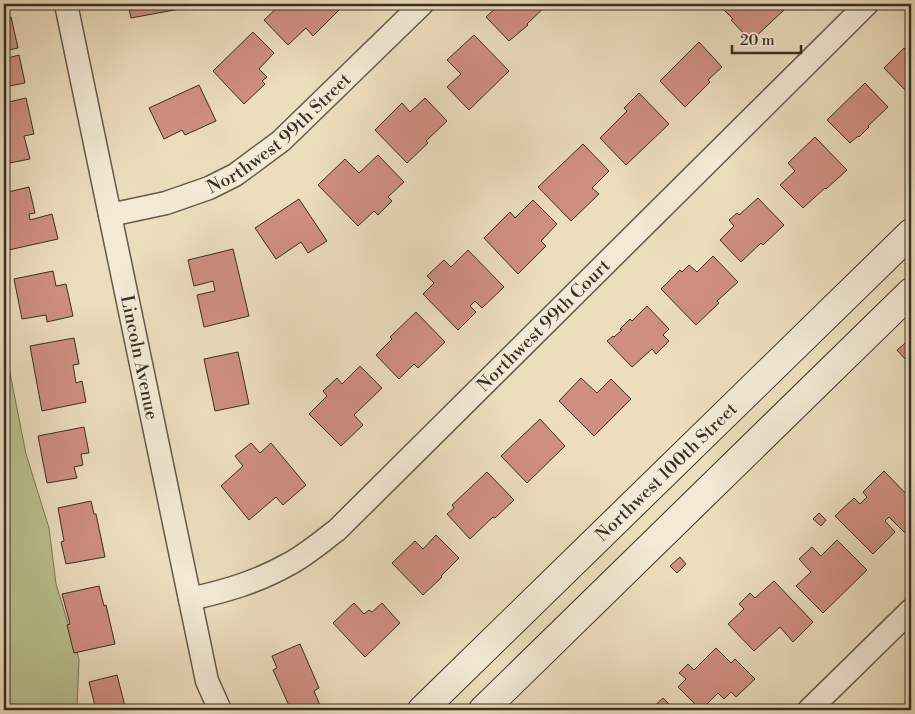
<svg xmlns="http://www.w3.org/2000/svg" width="915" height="714" viewBox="0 0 915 714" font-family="'Libre Bodoni',serif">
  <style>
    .green { fill: #b9c090; stroke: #78785a }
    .building { fill: #cf8f80; stroke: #372f25 }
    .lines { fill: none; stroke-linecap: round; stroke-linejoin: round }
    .street-casing { stroke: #645a4b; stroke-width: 25 }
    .secondary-casing { stroke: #372f25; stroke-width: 30 }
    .street { stroke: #f3e9d4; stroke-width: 22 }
    .secondary { stroke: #f3e9d4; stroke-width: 28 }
    .labels { text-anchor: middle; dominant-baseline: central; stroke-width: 5; stroke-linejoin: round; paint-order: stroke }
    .street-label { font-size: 18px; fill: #372f25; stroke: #f3e9d4 }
  </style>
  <rect width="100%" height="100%" fill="#ecddbd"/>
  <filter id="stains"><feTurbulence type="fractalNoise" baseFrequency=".004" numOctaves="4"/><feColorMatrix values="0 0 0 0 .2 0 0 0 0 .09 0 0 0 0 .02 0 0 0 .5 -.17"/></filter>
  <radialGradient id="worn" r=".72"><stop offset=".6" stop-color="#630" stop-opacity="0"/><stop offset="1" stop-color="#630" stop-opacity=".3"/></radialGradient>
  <!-- green -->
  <path class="green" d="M4 343 26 454 49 528 56 584 79 659 77 706 78 710H4Z"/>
  <!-- building -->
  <path class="building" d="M128 4H184L185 8 131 18Z
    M281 4H333L339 10 313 36 306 28 288 45 264 20Z
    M500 4H548L527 24 528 25 509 41 486 17Z
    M718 4H781L785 9 751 41 731 20 733 19Z
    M11 17 18 48 4 51V18Z
    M253 32 274 53 259 69 267 77 262 81 265 84 244 104 213 71Z
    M474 35 509 71 469 110 447 87 461 74 447 60Z
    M699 42 722 67 708 80 710 82 685 107 660 81Z
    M904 48 908 52 911 49V87L907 92 884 68Z
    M19 55 25 83 4 87V59Z
    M865 83 888 107 868 126 869 127 859 137 858 136 850 143 827 120Z
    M199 85 216 121 185 135 182 130 164 139 149 108Z
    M639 93 669 124 626 165 600 138 627 111 624 108Z
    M26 98 34 134 24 136 30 159 4 164V103Z
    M425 98 447 121 426 141 428 143 407 163 375 130 402 103 410 112Z
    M815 137 847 170 826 189 825 188 803 208 780 185 795 171 788 163Z
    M583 144 609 171 592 188 599 194 571 221 538 187Z
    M378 155 404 182 388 197 392 201 378 215 374 211 358 226 318 185 345 159 359 173Z
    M29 187 35 213 29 214 30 220 52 214 58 239 4 251V193Z
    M758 198 784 225 763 245 761 243 741 262 720 240 734 226 729 220 737 213 739 215Z
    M299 199 327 241 308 253 301 242 276 259 255 228Z
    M533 200 557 224 541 241 546 246 518 274 484 238 510 212 515 218Z
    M233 249 249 316 204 327 197 295 215 291 213 281 194 286 188 260Z
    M468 250 504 287 482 308 475 301 470 306 476 312 458 330 423 294 434 283 427 276 444 260 451 267Z
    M713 256 738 282 717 301 719 303 696 325 661 289 680 270 682 272 689 265 697 272Z
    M53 271 56 286 66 284 73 316 47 322 46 315 22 319 14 279Z
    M647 306 669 329 663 335 669 341 656 354 652 349 632 367 607 341 613 336 614 337 622 330 620 329 630 319 632 321Z
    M416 312 445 342 418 368 414 364 399 379 376 355 392 339 390 337Z
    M74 338 79 364 73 365 76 383 82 381 86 402 42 411 30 346Z
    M908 341 911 345V354L905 359 897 350Z
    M238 352 249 404 215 411 204 359Z
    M360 366 382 388 354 415 363 425 341 446 309 414 327 396 323 391 337 378 342 384Z
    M581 378 597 393 611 379 631 399 594 436 559 401Z
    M540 419 565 446 527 483 501 456Z
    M84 427 89 453 81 454 83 465 74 467 77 478 47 483 38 436Z
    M251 443 260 453 271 443 306 485 283 505 276 497 249 520 221 486 243 466 235 456Z
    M884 471 911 499V529L906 534 889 517 885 521 895 532 873 554 835 516 854 498 860 504 867 497 863 492Z
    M487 472 514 500 495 518 493 517 470 539 447 514 454 508 452 505Z
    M91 501 94 514H96L105 557 66 564 61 542 64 541 58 508Z
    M819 513 826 520 821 526 813 519Z
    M436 535 459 558 441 576 442 577 423 595 392 563 415 541 423 549Z
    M837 540 867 570 823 613 796 586 811 572 799 559 812 547 821 556Z
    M680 557 686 564 677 573 670 566Z
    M774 581 813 622 793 642 780 627 754 651 728 624 744 609 739 604 750 593 755 598Z
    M99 586 104 606 106 605 115 644 74 653 67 625 70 624 62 594Z
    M354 603 364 614 369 610 372 612 382 603 400 623 365 657 333 623Z
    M300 644 319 688 314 691 322 710H291L273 670 277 668 272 656Z
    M716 648 731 663 735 659 755 679 736 697 731 692 724 699 718 693 701 710 678 687 686 679 679 673 688 664 694 670Z
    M117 675 126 710H89V708L95 706 89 682Z
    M663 698 675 710H650Z"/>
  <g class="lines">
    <defs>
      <g id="street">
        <path id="s1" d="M66 4 207 681 220 710"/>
        <path id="s2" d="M110 215 166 203 209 188 235 175 281 141 422 4"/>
        <path id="s3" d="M190 599C226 591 257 582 289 564 306 555 321 542 337 530L867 4"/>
        <path d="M809 710 911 610"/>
      </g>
      <g id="secondary">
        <path id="s4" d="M422 710 911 233"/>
        <path d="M483 710 911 292"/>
      </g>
    </defs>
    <!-- street casing -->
    <use href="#street" class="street-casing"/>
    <!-- secondary casing -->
    <use href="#secondary" class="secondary-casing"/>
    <!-- street -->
    <use href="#street" class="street"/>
    <!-- secondary -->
    <use href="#secondary" class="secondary"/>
  </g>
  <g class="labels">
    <!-- street labels -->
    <g class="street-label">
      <text stroke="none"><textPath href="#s2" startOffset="192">Northwest 99th Street</textPath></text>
      <text stroke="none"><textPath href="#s3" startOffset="455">Northwest 99th Court</textPath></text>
      <text stroke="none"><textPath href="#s1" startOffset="361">Lincoln Avenue</textPath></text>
      <text stroke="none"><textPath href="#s4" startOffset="341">Northwest 100th Street</textPath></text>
    </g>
  </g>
  <!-- margin -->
  <rect width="915" height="714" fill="none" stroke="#ecddbd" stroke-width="20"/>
  <rect x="5" y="5" width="905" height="704" fill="none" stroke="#372f25" stroke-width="2.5"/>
  <rect x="10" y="10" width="895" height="694" fill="none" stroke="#372f25"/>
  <!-- scale -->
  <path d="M732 45v8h69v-8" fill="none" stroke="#372f25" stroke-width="2.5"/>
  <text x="740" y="45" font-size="15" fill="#372f25" stroke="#f3e9d4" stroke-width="4" paint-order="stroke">20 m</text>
  <rect width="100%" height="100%" filter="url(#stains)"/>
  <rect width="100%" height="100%" fill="url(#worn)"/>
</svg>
